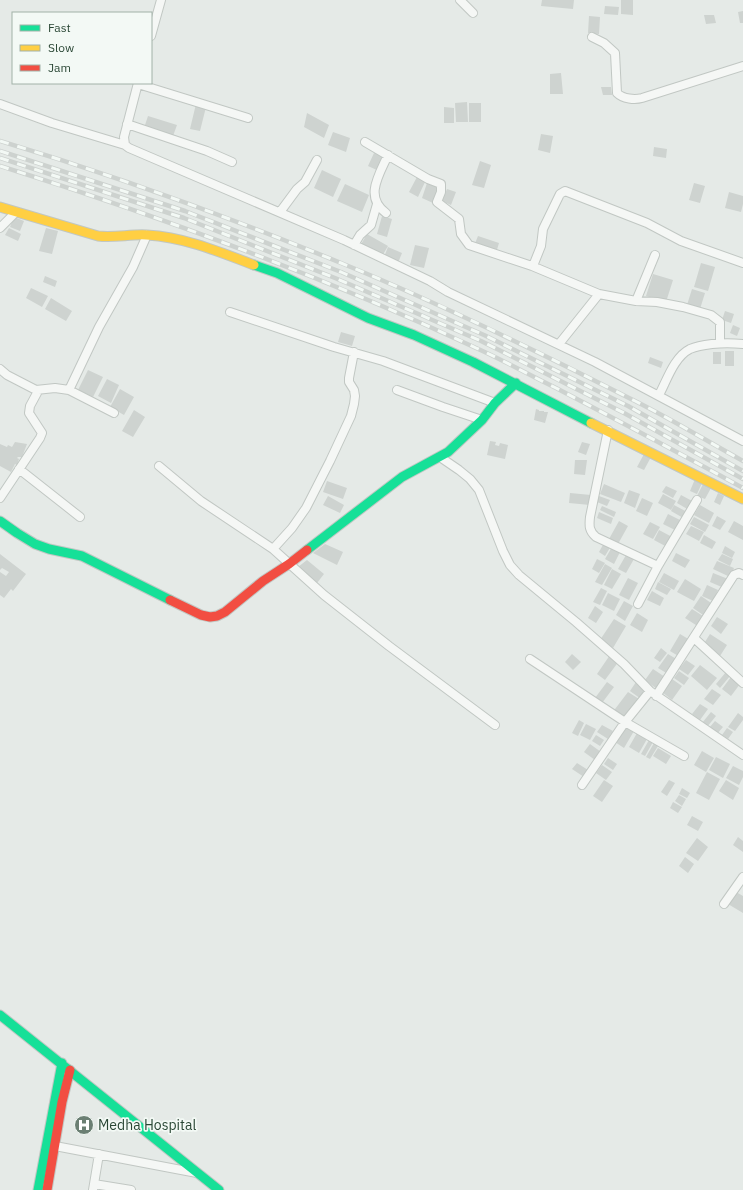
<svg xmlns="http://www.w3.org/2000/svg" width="743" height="1190" viewBox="0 0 743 1190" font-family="'IBM Plex Sans',sans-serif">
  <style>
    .building { fill: #ced3d0 }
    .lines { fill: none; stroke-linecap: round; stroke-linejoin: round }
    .street-casing { stroke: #c1c7c3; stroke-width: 10 }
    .fast-casing { stroke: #c1c7c3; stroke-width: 11 }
    .slow-casing { stroke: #c1c7c3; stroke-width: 11 }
    .jam-casing { stroke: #c1c7c3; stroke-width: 11 }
    .street { stroke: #f5f7f5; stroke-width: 8 }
    .fast { stroke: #16e098; stroke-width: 9 }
    .slow { stroke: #ffcf43; stroke-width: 9 }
    .jam { stroke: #f24e42; stroke-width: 9 }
    .rail-casing { stroke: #cdd2cf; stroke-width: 4.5 }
    .rail { stroke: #f3f9f5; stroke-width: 3; stroke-dasharray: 9; stroke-linecap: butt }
    .labels { text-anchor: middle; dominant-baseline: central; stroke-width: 3.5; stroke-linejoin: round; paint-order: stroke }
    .poi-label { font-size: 14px; fill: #294634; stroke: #f3f9f5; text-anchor: start }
  </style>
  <rect width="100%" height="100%" fill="#e5eae7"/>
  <!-- building -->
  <path class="building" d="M542 0H574L573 9 541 6Z
    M621 0H633V15L621 14Z
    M605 6 619 7 618 15 604 14Z
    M743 11V23H740L738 12Z
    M704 15H714L716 23 706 24Z
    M589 16 600 17 599 34 588 33Z
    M561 73 563 94H550V74Z
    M601 87H611L612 95H603Z
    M467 102 468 122H456L455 103Z
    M469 103H481V122H469Z
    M196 104 206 107 200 131 190 129Z
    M444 107 454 108V123H444Z
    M307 113 329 125 324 138 304 127Z
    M148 116 177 125 173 136 144 128Z
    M333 132 350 138 346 152 328 145Z
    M541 134 553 136 550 153 538 150Z
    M654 147 667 149 666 158 653 156Z
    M374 153 385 157 379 171 368 166Z
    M480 161 491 165 484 188 472 185Z
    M322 170 341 179 333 197 314 188Z
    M417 177 425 182 418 197 409 192Z
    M427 183 441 189 433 203 422 198Z
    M694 183 705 186 700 203 689 200Z
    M345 184 369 195 362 212 337 201Z
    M447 189 456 192 451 205 442 201Z
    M729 192 743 196V204L741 212 725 208Z
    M382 216 392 219 387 237 377 234Z
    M14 217 24 221 20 231 10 227Z
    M9 228 21 234 18 241 5 235Z
    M46 228 58 231 52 254 39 251Z
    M367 234 388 246 381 258 360 246Z
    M478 236 499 243 496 253 474 246Z
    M415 245 429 248 424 268 410 265Z
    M388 247 402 253 398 263 384 257Z
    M701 263 715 267 708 291 694 287Z
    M653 274 673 280 666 302 646 296Z
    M45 276 57 281 55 287 43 282Z
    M31 288 48 296 42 307 26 298Z
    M692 289 705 293 700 309 687 305Z
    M51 298 72 311 66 321 45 309Z
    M725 311 734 314 731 323 722 320Z
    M733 325 740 328 737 336 730 333Z
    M341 332 355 336 352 346 338 342Z
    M725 351H734V366H725Z
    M713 352H721V364H713Z
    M650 357 663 362 661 368 648 363Z
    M88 370 103 377 93 397 78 390Z
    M107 379 119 385 111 403 98 396Z
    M120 389 134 397 124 415 110 407Z
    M536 409 539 410V411H544V412H548L545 423 534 420Z
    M134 410 145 417 133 437 122 431Z
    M490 441 496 442 495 445 499 446 500 443 508 445 505 459 487 455Z
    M15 442 27 444 22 457H18L17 458 19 459 17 465 15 464 11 472 0 466V444L7 447 8 445 12 447Z
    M582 442 590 444 586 455 578 452Z
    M644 454 651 457 644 470 637 467Z
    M575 460H587L585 475 574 474Z
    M695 479 702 483 697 494 690 491Z
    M327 481 347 488 343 499 323 492Z
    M604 484 625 493 621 502 600 494Z
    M703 484 711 488 705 499 697 496Z
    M666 486 677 491 673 498 662 492Z
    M629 490 640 494 635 508 624 503Z
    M570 493 591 495 590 505 569 503Z
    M718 493 724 496 720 505 714 502Z
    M663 494 676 501 671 510 658 503Z
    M681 495 694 502 689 510 677 503Z
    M328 496 344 505 340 513 323 505Z
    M599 496 610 500 607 506 597 502Z
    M642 498 653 503 647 516 636 511Z
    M674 505 689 513 685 519 671 511Z
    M700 505 714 513 709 523 694 515Z
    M602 506 616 512 614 517 600 510Z
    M599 512 613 518 611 524 597 518Z
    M668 514 682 521 677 531 663 524Z
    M717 516 726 521 720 530 712 526Z
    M694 517 709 525 705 532 690 524Z
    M619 521 628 526 618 544 609 539Z
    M734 521 743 526V540L728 532Z
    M650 522 660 527 653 539 643 534Z
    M691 526 704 532 699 541 686 534Z
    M659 530 674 538 669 548 654 540Z
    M704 535 716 542 712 549 700 543Z
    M604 543 611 546 605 556 599 552Z
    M325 544 343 552 337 565 313 553Z
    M725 546 735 552 732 558 722 553Z
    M612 547 620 552 614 564 605 559Z
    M676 553 690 560 685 568 672 561Z
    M0 554 26 574 13 591 11 589 4 598 0 595V572L6 576 9 572 2 568 0 570Z
    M722 554 733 559 730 566 718 560Z
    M626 555 634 559 626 573 618 569Z
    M597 559 605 563 599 573 592 569Z
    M307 560 324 574 317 583 298 567Z
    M717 561 734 568 730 577 713 569Z
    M605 564 612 568 602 585 595 582Z
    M612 569 621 574 612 589 604 585Z
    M664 573 679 581 674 590 659 582Z
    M713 573 728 579 724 588 710 582Z
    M628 578 638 583 629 600 619 595Z
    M685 579 701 589 694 601 677 592Z
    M658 582 671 589 667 595 655 589Z
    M707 585 718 590 713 601 702 596Z
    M601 588 607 591 600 605 593 602Z
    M652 591 664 598 660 606 647 600Z
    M608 593 620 599 614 611 602 605Z
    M701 596 714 605 706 617 693 608Z
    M624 601 633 606 625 621 616 615Z
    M595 606 603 612 596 623 588 618Z
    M692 609 706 618 699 627 685 618Z
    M637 613 648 620 642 632 630 625Z
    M717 617 728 624 721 634 711 626Z
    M614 619 626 626 613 648 600 640Z
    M680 634 690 640 680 657 670 651Z
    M710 634 727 645 720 656 703 645Z
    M661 648 667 653 660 662 654 658Z
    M572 654 581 662 573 670 565 662Z
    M668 654 678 660 668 674 658 668Z
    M610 655 619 661 605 680 597 674Z
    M686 660 695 666 688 675 679 669Z
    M700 665 717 678 707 690 691 676Z
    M653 669 665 677 657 689 645 680Z
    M679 671 689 678 684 685 674 678Z
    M726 672 730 676 720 688 716 684Z
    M731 677 740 684 731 696 722 689Z
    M672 679 682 686 672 700 662 692Z
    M607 682 614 687 602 703 595 698Z
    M636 682 647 690 641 699 630 691Z
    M712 689 721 695 713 705 704 699Z
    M628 692 639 699 623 720 612 713Z
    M700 704 708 709 700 720 692 714Z
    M711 712 716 716 707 727 702 723Z
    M738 713 743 717V720L735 731 728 727Z
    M579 720 584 723 578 736 572 733Z
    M715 721 723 727 717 734 709 728Z
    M586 724 596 729 590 740 580 735Z
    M602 725 613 731 608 739 597 732Z
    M626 726 634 731 624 748 615 742Z
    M727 728 733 732 728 739 722 735Z
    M637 733 647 739 639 753 629 747Z
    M596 735 604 740 600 746 592 741Z
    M649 740 653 742 645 756 641 754Z
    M654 743 658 746 650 759 646 757Z
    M590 744 601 752 595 760 584 752Z
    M658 748 671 756 666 764 653 756Z
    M702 751 714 758 706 772 694 765Z
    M716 757 730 764 723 778 709 770Z
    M608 758 617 764 613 770 604 764Z
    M577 763 588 770 584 777 572 769Z
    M602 765 612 772 606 780 596 773Z
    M733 766 743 771V777L739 785 726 778Z
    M707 772 720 779 709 800 696 793Z
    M604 780 613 786 602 802 593 796Z
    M669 780 675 783 667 796 661 792Z
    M726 780 739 788 733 800 719 791Z
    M682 788 690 793 687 798 679 794Z
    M679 795 686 799 682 806 675 801Z
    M673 802 682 807 678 813 670 808Z
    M692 816 703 822 698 831 687 825Z
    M738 837 743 841V852L733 845Z
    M697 838 708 847 698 861 686 853Z
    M685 857 694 864 688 873 679 866Z
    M736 892 743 896V913L728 904Z"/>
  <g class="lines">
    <defs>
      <path id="street" d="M460 0 473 13
        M151 36 161 0
        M592 37 604 43 615 53 617 93C623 99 635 100 642 98L743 66
        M138 83 124 137 125 145 129 148 344 240 430 281 448 292 595 362 743 441
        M138 84 248 118
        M0 104 52 123 125 145
        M127 124 207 151 232 162
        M365 142 428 179 441 184V192L437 202 459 219 461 234 469 245 532 266 599 294 636 301 657 302 683 307 711 315 720 322V343
        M280 212 297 189 305 182 317 160
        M386 213C364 197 379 175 388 155
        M0 228 16 212
        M354 245 360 235 371 225 377 204
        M533 266 541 246 543 229 560 194 565 191 647 223 681 241 743 263
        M636 301 655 255
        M230 312 334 347 383 361 495 403
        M559 344 599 294
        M0 369 7 375 36 390 37 393 30 406 29 413 42 433 40 438 0 498
        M36 390 55 388 69 390 114 413
        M69 390 99 327 133 267 147 235
        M397 390 443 407 482 420
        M659 395C667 380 674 357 690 349 697 346 704 345 712 344 722 343 732 343 743 344
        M608 430 590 517C589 526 589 531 596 537L658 566 697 500
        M440 457 459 470 470 479 479 490 503 551 510 565 519 575 576 622 624 664 650 691 743 755
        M159 466 201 501 273 549 324 595 389 646 495 725
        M19 469 80 517
        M273 549 292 528 306 508 330 461 351 416 354 404 355 396 354 390 349 382V378L354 352
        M638 604 658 566
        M694 638 743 683
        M530 659 625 722 684 756
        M656 696 734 575 739 573 743 575
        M582 785 625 722 650 691
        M724 904 743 877
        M55 1146 197 1173
        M94 1184 131 1190
        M93 1190 99 1154"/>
      <path id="fast" d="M254 265 277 273 368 318 414 335 473 362 591 423
        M0 521 17 533 35 544 49 549 82 556 170 600
        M307 550 402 477 448 452 482 420 495 403 516 383
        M0 1015 219 1190
        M38 1190 62 1063"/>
      <path id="slow" d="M0 207 98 236C114 238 131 234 147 235 184 237 220 252 254 265
        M591 423 743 499"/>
      <path id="jam" d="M170 600 201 615 210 617 217 616 225 612 263 581 289 564 307 550
        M47 1190 62 1102 70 1070"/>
    </defs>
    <!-- street casing -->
    <use href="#street" class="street-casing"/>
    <!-- fast casing -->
    <use href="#fast" class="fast-casing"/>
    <!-- slow casing -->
    <use href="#slow" class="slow-casing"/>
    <!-- jam casing -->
    <use href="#jam" class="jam-casing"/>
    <!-- street -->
    <use href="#street" class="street"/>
    <!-- fast -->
    <use href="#fast" class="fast"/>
    <!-- slow -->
    <use href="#slow" class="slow"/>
    <!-- jam -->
    <use href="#jam" class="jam"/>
    <defs>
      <path id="rail" d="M0 141C116 176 229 217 341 263 439 303 535 350 629 398 668 417 705 440 743 461
        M0 151 185 211 341 272 484 335 628 406 743 471
        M0 158 184 218 335 278 481 341 624 413 743 479
        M0 166C162 217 322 276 476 348 503 360 529 375 556 388 619 421 681 454 743 488"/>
    </defs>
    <!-- rail casing -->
    <use href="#rail" class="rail-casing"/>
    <!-- rail -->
    <use href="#rail" class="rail"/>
  </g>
  <!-- icons -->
  <defs>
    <symbol id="hospital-disc" viewBox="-11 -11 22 22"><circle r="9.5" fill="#6b7f73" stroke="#f3f9f5"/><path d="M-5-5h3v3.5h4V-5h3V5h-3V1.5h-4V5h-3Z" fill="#fff"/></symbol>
  </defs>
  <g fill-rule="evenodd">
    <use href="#hospital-disc" x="73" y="1114" width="22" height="22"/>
  </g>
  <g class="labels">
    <!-- poi labels -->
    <g class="poi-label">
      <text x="98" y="1125">Medha Hospital</text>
    </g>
  </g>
  <!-- legend -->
  <rect x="12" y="12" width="140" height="72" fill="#f3f9f5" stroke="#a2b1a8"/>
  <rect x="20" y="25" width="20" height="6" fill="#16e098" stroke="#a2b1a8"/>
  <text x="48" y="32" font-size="12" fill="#294634">Fast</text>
  <rect x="20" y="45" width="20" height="6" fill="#ffcf43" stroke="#a2b1a8"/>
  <text x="48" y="52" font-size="12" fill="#294634">Slow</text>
  <rect x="20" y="65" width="20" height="6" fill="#f24e42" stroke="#a2b1a8"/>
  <text x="48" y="72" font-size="12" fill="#294634">Jam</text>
</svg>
